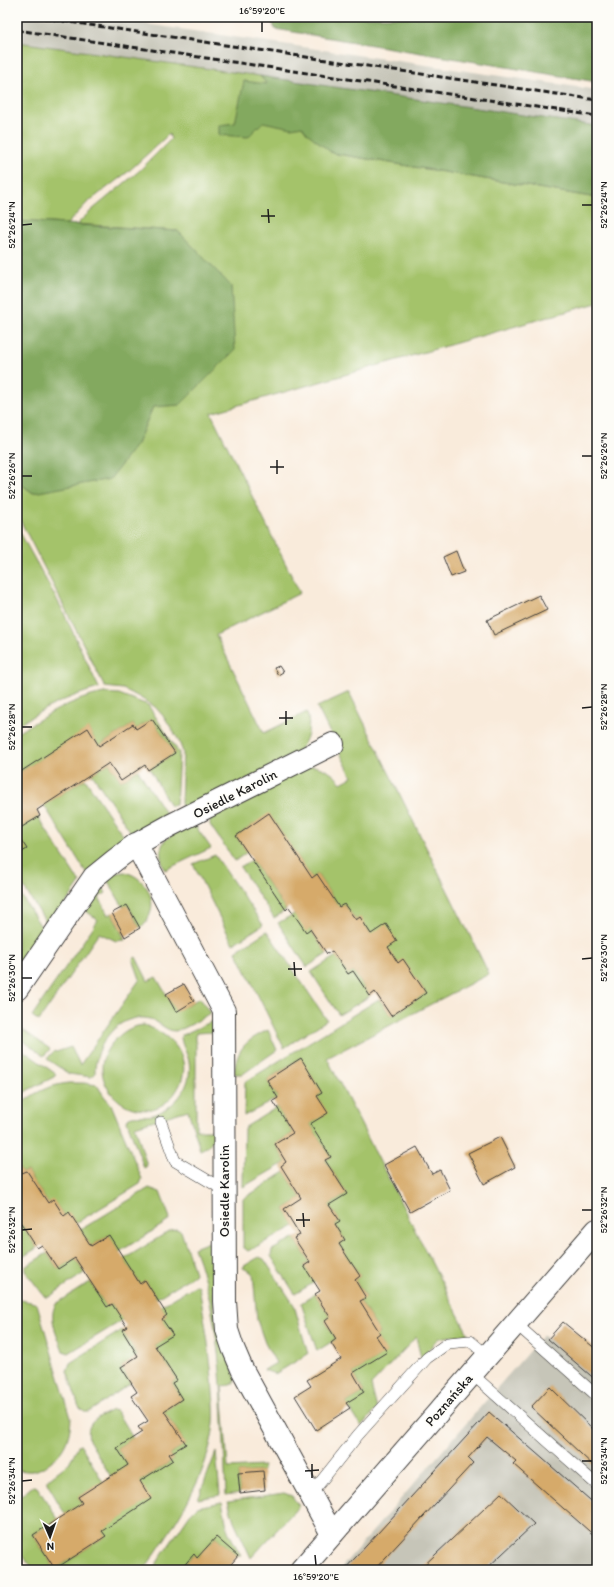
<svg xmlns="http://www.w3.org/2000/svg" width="614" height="1587" viewBox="0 0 614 1587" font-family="Itim,sans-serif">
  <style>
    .industrial { fill: #c6c5b8 }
    .green { fill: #a4c36a; stroke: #607043 }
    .forest { fill: #83a95e; stroke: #50623d }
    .building { fill: #d6aa6b }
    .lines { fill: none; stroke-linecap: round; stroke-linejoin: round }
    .lane-casing { stroke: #3d3b39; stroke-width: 12 }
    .street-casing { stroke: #3d3b39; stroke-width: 24 }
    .secondary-casing { stroke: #3d3b39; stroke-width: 24 }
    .lane { stroke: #fff; stroke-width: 11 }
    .street { stroke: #fff; stroke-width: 22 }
    .secondary { stroke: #fff; stroke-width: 22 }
    .rail { stroke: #1c1c1c; stroke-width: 3; stroke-dasharray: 6 3; stroke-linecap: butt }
    .ticks { fill: none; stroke: #1c1c1c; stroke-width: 1.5 }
    .labels { text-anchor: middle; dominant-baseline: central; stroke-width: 3; stroke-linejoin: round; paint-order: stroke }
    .street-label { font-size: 14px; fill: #1c1c1c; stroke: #fdfcf7 }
    .neatline { fill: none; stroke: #1c1c1c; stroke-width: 1.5 }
    .ticks-label { font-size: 10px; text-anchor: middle; fill: #1c1c1c }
  </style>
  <rect width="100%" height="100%" fill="#fdfcf7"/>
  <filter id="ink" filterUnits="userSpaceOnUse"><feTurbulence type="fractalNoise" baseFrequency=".025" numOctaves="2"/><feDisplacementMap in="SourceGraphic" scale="8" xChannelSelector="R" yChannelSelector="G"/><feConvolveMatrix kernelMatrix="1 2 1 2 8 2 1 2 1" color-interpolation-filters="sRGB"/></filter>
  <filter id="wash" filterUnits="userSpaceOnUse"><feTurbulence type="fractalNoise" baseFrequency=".012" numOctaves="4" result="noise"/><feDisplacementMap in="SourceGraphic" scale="16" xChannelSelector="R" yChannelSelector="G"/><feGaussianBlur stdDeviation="0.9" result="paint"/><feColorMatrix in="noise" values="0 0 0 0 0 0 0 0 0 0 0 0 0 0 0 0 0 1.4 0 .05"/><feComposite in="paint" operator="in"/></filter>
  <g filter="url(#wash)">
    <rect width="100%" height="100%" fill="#f9ebdb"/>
    <!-- industrial -->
    <path class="industrial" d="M17 17H98L597 90V126L260 76 17 42Z
      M563 1322 597 1350V1570H339L543 1335 548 1339Z"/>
    <!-- green -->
    <path class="green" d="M17 42 260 76 307 132 332 153 597 198V303L211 413 300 593 216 635 264 733 307 712C311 729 308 741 297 753L186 811 181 804 183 752 178 739 165 718 155 707 139 697 123 689 105 687 17 514V481L33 493 137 444 153 406 180 405 178 231 77 224 92 210 139 171 171 139 169 134 129 171 87 203 67 224 17 221Z
      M17 527 61 607 99 688C69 696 42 709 17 726Z
      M349 692 489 974 327 1058 468 1334 439 1338 421 1358 416 1337 371 1385 377 1409 361 1426 346 1403 364 1392 353 1373 386 1352 376 1336 380 1333 360 1301 366 1297 355 1280 360 1276 339 1244 345 1240 335 1224 340 1221 329 1205 347 1194 325 1160 331 1157 310 1124 327 1113 317 1096 322 1093 300 1058 267 1080 278 1098 244 1116 245 1082 379 999 391 1016 426 993 403 960 398 963 371 934 360 918 356 920 344 904 339 907 317 874 312 878 269 814 236 836 247 852 235 861 210 825V819L212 813 304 765C320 766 331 770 341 783L352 777 317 707Z
      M104 693 119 694 148 705 179 753 176 805 170 806 150 769 175 753 152 719 136 729 133 724 99 746 88 729 17 774V733C45 716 71 699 104 693Z
      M109 763 121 781 138 770 169 819 134 837 92 774Z
      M85 779 127 841 87 874 44 805Z
      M38 817 80 883 49 927 17 877V855L26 849 17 834V830Z
      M191 823 196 827 211 848 165 870C152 841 170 836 191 823Z
      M215 855 263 925 233 944 193 864Z
      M252 860 286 910 274 918 240 867Z
      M125 872C151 879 162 910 140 928L128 905 123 907 106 878 116 873Z
      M100 883 106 893 99 897 108 915 112 913 125 940 116 941 99 933 39 1021 32 1016 98 920 82 908Z
      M17 889 45 933 17 974Z
      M294 914 310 929 327 954 307 967 278 923Z
      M267 931 327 1020 284 1048 236 951Z
      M336 956 348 974 353 971 370 996 339 1015 311 972Z
      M136 957 148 981 156 977 176 1011 200 998 210 1013C202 1018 184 1030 175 1031 166 1031 158 1021 150 1019 118 1011 94 1046 95 1074L91 1077 69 1074 47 1059 54 1051 56 1052 71 1047 80 1065 140 979 133 959Z
      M213 1021 215 1032 196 1033V1130H214C214 1141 210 1146 200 1150L188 1110 135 1126 147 1166 144 1168 127 1121 129 1117C136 1114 145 1117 153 1115 176 1107 193 1086 189 1061 187 1053 182 1046 181 1038L182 1035Z
      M144 1025C174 1035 197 1062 175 1093 142 1138 76 1083 113 1042 122 1032 131 1026 144 1025Z
      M23 1030 50 1049 44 1056 18 1037Z
      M268 1030 277 1050 243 1074H234C237 1047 246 1041 268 1030Z
      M17 1046 56 1074 54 1077 28 1090 17 1098Z
      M68 1083H84L97 1085 104 1096 111 1104 142 1179 140 1184 76 1223 69 1213 64 1216 53 1200 48 1203 27 1171 22 1173 17 1166V1107C34 1093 46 1086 68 1083Z
      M277 1107 293 1133 275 1144 286 1162 243 1187 244 1128Z
      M285 1172 301 1198 284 1209 295 1226 248 1251 243 1247V1199Z
      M149 1188 160 1192 170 1218 167 1222 119 1252 109 1235 91 1246 80 1230Z
      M21 1223 37 1248 21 1258H17V1226Z
      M176 1229 181 1231 195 1273 194 1275 157 1298 145 1281 140 1284 124 1259 171 1230Z
      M294 1238 310 1262 304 1266 315 1282 295 1294 271 1256 272 1250Z
      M209 1242 214 1253V1306L217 1329 236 1378C234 1386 230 1385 222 1386L228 1468 263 1466V1471L238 1473 240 1493 226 1495C222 1414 224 1324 194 1248Z
      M47 1253 58 1269 75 1258 84 1273 49 1297H45L25 1271V1267Z
      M259 1257 264 1259 294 1305 308 1354 275 1374 264 1370 276 1363 265 1343 257 1320 253 1273 243 1268 244 1266Z
      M90 1282 107 1307 112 1304 123 1320 69 1353 63 1351C59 1338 47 1318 56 1304Z
      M196 1285 199 1287C205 1322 211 1357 213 1392 214 1402 215 1413 214 1423 208 1479 174 1525 144 1570H35L17 1550V1499L33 1486 37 1487 58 1519 33 1535 55 1569 106 1536 102 1531 140 1481 173 1460 169 1454 186 1444 164 1411 182 1399 172 1383 177 1380 155 1346 172 1335 162 1319 167 1315 161 1306Z
      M315 1294 330 1317 325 1321 336 1339 317 1351 301 1303Z
      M21 1300 31 1302 37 1304 71 1418C70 1437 65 1452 49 1463 44 1467 39 1470 33 1471 28 1472 22 1470 17 1470V1301Z
      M122 1330 138 1356 121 1367 131 1383 89 1412H84L79 1407 67 1371 70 1363Z
      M112 1410 116 1411 133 1438 117 1448 128 1465 111 1477 89 1440C85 1421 98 1418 112 1410Z
      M81 1445 103 1482 78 1497 82 1503 65 1514 47 1483V1480L69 1463 78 1446Z
      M216 1452 220 1495 198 1499Z
      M284 1493 292 1496 299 1506 251 1558 234 1521 228 1501Z
      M222 1502 228 1531 241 1556H238L216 1537 197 1558 193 1555 180 1570H152L190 1514 197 1507Z"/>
    <!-- forest -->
    <path class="forest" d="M270 17H597V82L275 29Z
      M260 76 597 126V198L332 153 307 133 302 126 292 128 263 122 248 137 219 135V125L235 123 244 81 267 84Z
      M17 221 178 231 231 286 235 350 180 405 153 407 137 444 110 479 33 493 17 481Z"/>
    <g id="blocks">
      <!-- building -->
      <path class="building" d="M456 551 464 572 451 577 443 557Z
        M539 595 547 610 494 635 487 620Z
        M279 666 283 672 278 675 274 668Z
        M152 719 175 753 148 770 145 765 121 781 109 763 37 810 40 816 17 830V774L88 728 99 746 133 724 136 729Z
        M269 813 312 878 317 874 339 907 344 904 356 920 360 917 371 934 386 924 397 941 388 947 398 963 403 959 426 993 391 1016 375 992 370 996 353 971 348 974 332 951 327 954 310 929 306 932 289 907 286 910 236 836Z
        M17 834 27 849 17 855Z
        M127 905 140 928 125 937 112 913Z
        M184 984 194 1001 176 1012 166 994Z
        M301 1058 322 1093 317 1096 328 1113 310 1124 331 1157 325 1160 347 1194 329 1205 340 1221 335 1224 345 1240 339 1244 360 1276 355 1280 366 1298 360 1301 380 1333 376 1336 387 1352 353 1373 364 1392 346 1403 350 1408 316 1430 295 1396 311 1386 307 1380 341 1359 331 1343 336 1339 325 1321 330 1317 315 1294 320 1291 304 1266 310 1262 294 1238 300 1235 284 1209 301 1198 281 1166 286 1162 275 1144 293 1133 273 1101 278 1098 267 1080Z
        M500 1137 515 1167 484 1184 468 1153Z
        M417 1147 432 1174 440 1170 450 1190 410 1212 384 1165Z
        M17 1166 22 1173 27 1171 48 1203 53 1199 64 1216 69 1212 91 1246 109 1235 140 1284 145 1280 167 1315 162 1319 173 1335 155 1346 177 1380 172 1383 182 1399 164 1411 186 1444 169 1454 173 1460 140 1481 151 1499 102 1531 106 1536 55 1569 33 1535 82 1503 78 1497 128 1465 117 1448 142 1432 138 1427 148 1421 131 1396 137 1392 121 1367 138 1356 122 1330 127 1327 112 1304 107 1307 75 1258 58 1269 42 1245 37 1248 21 1223 17 1226Z
        M563 1322 597 1350V1381L548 1339Z
        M550 1387 597 1433V1469L531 1407Z
        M489 1412 597 1506V1538L513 1464 516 1461 487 1437 468 1458 473 1463 374 1570H344Z
        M263 1471 265 1490 240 1493 238 1473Z
        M501 1493 534 1524 485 1570H419Z
        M216 1537 238 1556 226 1570H180L194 1554 197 1558Z"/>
    </g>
  </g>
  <g filter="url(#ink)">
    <use href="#blocks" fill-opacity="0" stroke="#3d3b39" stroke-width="1"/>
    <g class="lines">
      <defs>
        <path id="lane" d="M161 1122 175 1161 224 1190
          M515 1323 597 1396
          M472 1374 597 1485
          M311 1494 358 1435 427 1358 448 1343 470 1341 488 1356"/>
        <path id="street" d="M136 844 224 1011 225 1301 227 1330 233 1348 242 1369 332 1534
          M17 989 94 877 115 860 135 845 171 825 333 744"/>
        <path id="secondary" d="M301 1570 597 1230"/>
      </defs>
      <!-- lane casing -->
      <use href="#lane" class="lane-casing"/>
      <!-- street casing -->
      <use href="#street" class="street-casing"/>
      <!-- secondary casing -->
      <use href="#secondary" class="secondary-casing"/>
      <!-- lane -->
      <use href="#lane" class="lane"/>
      <!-- street -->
      <use href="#street" class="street"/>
      <!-- secondary -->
      <use href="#secondary" class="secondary"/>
      <!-- rail -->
      <path class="rail" d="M36 17 597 100
        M17 30 597 116"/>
    </g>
  </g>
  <!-- ticks -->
  <path class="ticks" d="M262 22V32M582 205H592M268 209 269 223M261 216H275M22 225 32 224M582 456H592M277 460V474M270 467H284M22 476H32M582 708 592 707M286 711V725M279 718H293M22 727H32M582 959 592 958M294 962 295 976M288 969H302M22 978H32M582 1210H592M303 1213 304 1227M296 1220H310M22 1230 32 1229M582 1461H592M312 1464V1478M305 1471 319 1470M22 1481 32 1480M315 1555 316 1565"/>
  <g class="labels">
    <!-- street labels -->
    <g class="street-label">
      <text transform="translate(235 794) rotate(-27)">Osiedle Karolin</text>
      <text transform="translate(224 1191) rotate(-90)">Osiedle Karolin</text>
      <text transform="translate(449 1400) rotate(-49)">Poznańska</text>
    </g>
  </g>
  <!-- margin -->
  <rect width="614" height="1587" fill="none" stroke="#fdfcf7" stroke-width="44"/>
  <!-- north arrow -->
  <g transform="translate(50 1537) rotate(178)" stroke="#fdfcf7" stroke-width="3" paint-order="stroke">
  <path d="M0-3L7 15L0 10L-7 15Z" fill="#1c1c1c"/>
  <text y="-6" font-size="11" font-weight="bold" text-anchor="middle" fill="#1c1c1c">N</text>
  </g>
  <rect x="22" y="22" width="570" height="1543" class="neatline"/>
  <g class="ticks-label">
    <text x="262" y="14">16°59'20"E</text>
    <text transform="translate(603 205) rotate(-90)" y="4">52°26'24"N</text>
    <text transform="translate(11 225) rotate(-90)" y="4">52°26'24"N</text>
    <text transform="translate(603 456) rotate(-90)" y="4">52°26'26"N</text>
    <text transform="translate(11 476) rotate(-90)" y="4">52°26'26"N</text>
    <text transform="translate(603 707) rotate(-90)" y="4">52°26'28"N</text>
    <text transform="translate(11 727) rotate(-90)" y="4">52°26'28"N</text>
    <text transform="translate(603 958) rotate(-90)" y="4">52°26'30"N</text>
    <text transform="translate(11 978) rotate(-90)" y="4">52°26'30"N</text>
    <text transform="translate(603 1210) rotate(-90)" y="4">52°26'32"N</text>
    <text transform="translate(11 1230) rotate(-90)" y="4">52°26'32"N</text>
    <text transform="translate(603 1461) rotate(-90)" y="4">52°26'34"N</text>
    <text transform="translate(11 1481) rotate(-90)" y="4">52°26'34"N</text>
    <text x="316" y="1580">16°59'20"E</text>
  </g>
</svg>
